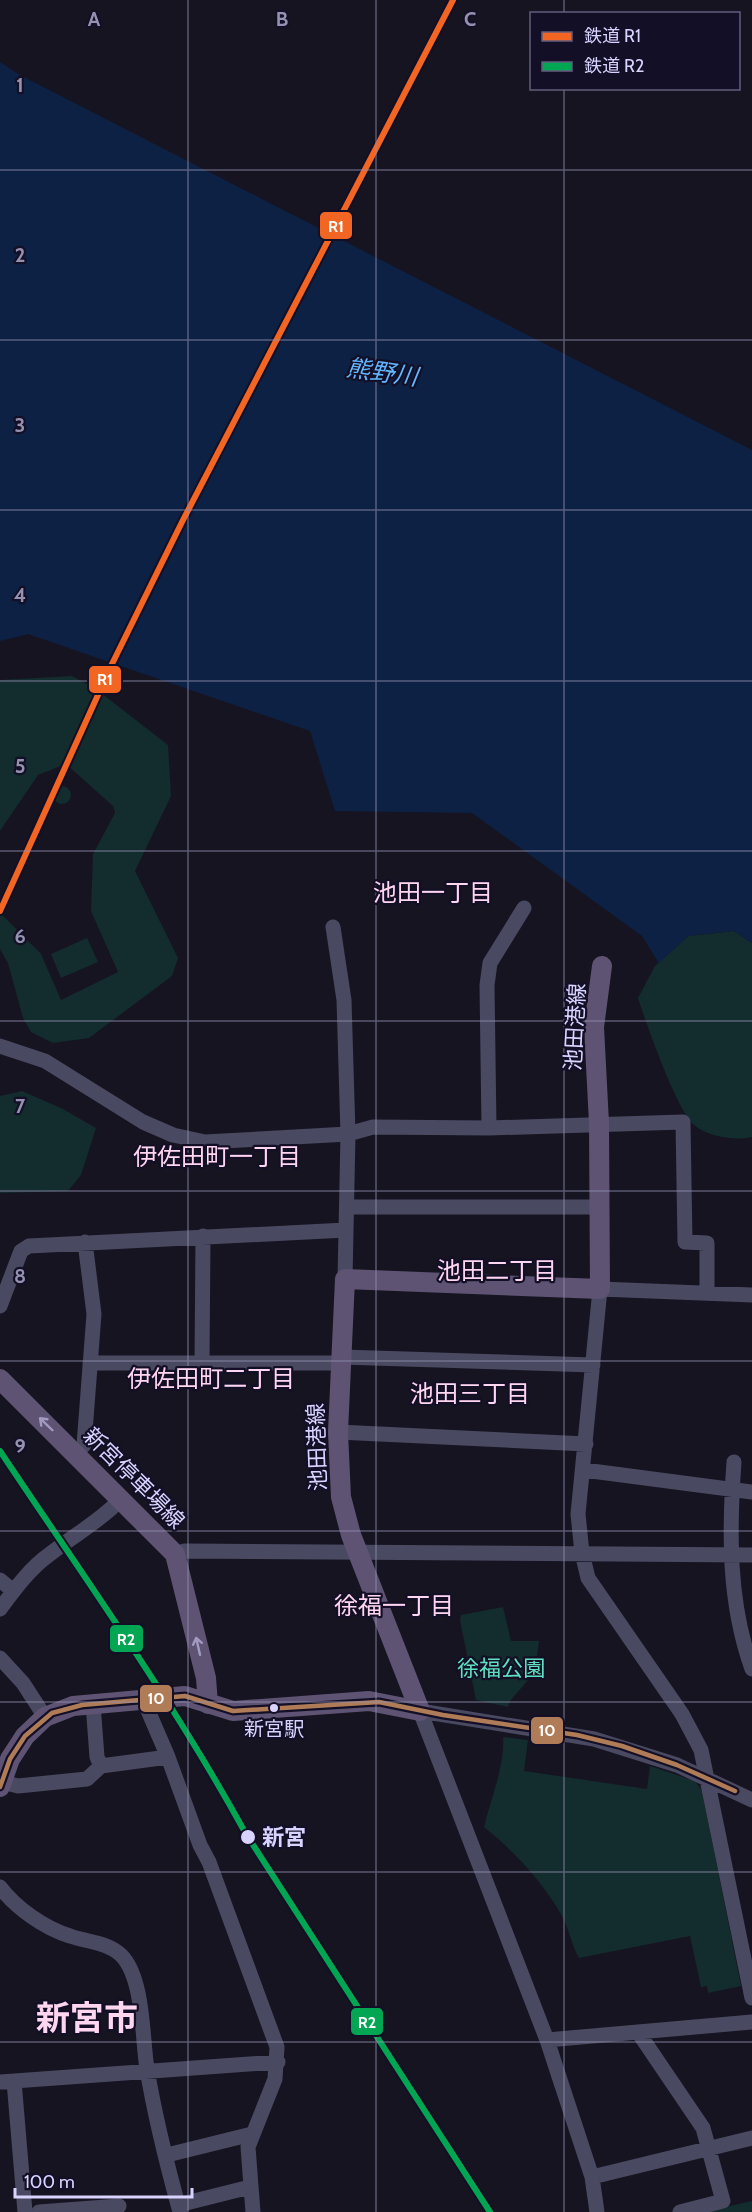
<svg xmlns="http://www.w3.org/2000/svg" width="752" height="2212" viewBox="0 0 752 2212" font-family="Cabin,'Noto Sans JP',sans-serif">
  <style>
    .green { fill: #132c2d }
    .water { fill: #0d2144 }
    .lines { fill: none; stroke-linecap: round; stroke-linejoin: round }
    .minor { stroke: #4a4962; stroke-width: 15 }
    .major { stroke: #5e5373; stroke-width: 20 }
    .bus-1-casing { stroke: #130f26; stroke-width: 9 }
    .bus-1 { stroke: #b07c57; stroke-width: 4.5 }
    .rail-1-casing { stroke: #130f26; stroke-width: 10 }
    .rail-2-casing { stroke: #130f26; stroke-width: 10 }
    .rail-1 { stroke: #f26522; stroke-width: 6 }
    .rail-2 { stroke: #00a651; stroke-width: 6 }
    .oneway { stroke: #a29ac0 }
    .grid { fill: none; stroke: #9591b1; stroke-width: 1.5; stroke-opacity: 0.55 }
    .bus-dot { fill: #d9d4ff; stroke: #130f26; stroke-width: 2 }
    .labels { text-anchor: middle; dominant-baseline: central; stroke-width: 4.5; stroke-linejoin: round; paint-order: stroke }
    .bus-label { font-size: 20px; fill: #d9d4ff; stroke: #130f26 }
    .street-label { font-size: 22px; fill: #d9d4ff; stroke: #130f26 }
    .park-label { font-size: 22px; fill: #5fe0c0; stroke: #130f26 }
    .stop-label { font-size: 22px; font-weight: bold; fill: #d9d4ff; stroke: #130f26; text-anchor: start }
    .water-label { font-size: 24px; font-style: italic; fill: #62b6ff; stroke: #130f26 }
    .neighbourhood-label { font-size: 24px; fill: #ffd6f0; stroke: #130f26 }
    .town-label { font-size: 34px; font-weight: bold; fill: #ffd6f0; stroke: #130f26 }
    .grid-label { font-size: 20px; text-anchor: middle; font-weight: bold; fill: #9591b1; stroke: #130f26; stroke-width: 4.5; stroke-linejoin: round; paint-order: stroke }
    .line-badge { stroke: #130f26; stroke-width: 2 }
    .badge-label { font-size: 16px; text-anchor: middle; font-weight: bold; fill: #fff }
  </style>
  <rect width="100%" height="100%" fill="#161421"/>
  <!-- green -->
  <path class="green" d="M72 676 96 689 168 745 171 796 135 871 178 958 172 976 89 1038 53 1043 31 1032 23 1018 8 963 0 949V913L41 954 61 1000 118 972 91 911 93 854 115 813 113 806 66 764 38 775 0 831V680Z
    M53 795a9 9 0 1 1 18 0a9 9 0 1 1-18 0Z
    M734 931 752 943V1137C735 1141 709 1137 694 1125 677 1111 646 1023 638 998L655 966 688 936Z
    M87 938 98 962 61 978 51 954Z
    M22 1091 63 1109 96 1128 81 1175 68 1191 0 1193V1096Z
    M503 1607 511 1641H539L535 1672 510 1701 508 1707 476 1700 460 1620 461 1615Z
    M503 1737 528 1740 524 1771 647 1789 650 1766 695 1781 702 1791 741 1986 708 1993 707 1986 701 1987 690 1936 579 1958C571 1944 569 1928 561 1914 541 1880 514 1851 484 1827 491 1798 505 1765 503 1737Z
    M752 2201V2212H703Z"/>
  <!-- water -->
  <path class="water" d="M0 62 18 74 752 450V943L734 931 688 936 659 963 642 936 472 813 335 811 310 731 28 634 0 641Z"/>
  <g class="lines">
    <!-- minor -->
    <path class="minor" d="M333 927 344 1000 348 1134 345 1279
      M0 1046 45 1061 143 1122 173 1135 205 1142 348 1134 373 1127 489 1128 683 1122 685 1242 707 1243V1293
      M489 1128 487 985 490 963 524 908
      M347 1207H600
      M752 1295 600 1289 578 1514 582 1553 588 1578 682 1714 701 1750 752 1998
      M0 1306 21 1251 29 1246 346 1230
      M341 1357 593 1365
      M90 1363H341
      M202 1363 203 1236
      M338 1432 586 1444
      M76 1453 84 1445 94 1314 85 1242
      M734 1462C729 1532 728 1602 752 1669
      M584 1470 752 1492
      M175 1554 184 1551 752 1555
      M0 1580 13 1591
      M0 1609C14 1590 30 1568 50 1554 74 1535 99 1522 120 1500
      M0 1658 23 1683 45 1717
      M143 1699 168 1757 200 1845 209 1862 277 2047 275 2079 248 2147 253 2212
      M420 1711 547 2040 592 2177 597 2212
      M420 1711 594 1739 677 1765 752 1800
      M101 1766 168 1757
      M2 1782 18 1786 87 1779 101 1766 97 1757 93 1704
      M0 1887C16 1908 44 1928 70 1936 87 1942 107 1942 121 1955 144 1978 142 2038 147 2069 155 2117 167 2165 180 2212
      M638 2032 703 2128 723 2201 680 2212
      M547 2040 752 2022
      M14 2081 25 2212
      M0 2082 278 2062
      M167 2155 252 2134
      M592 2177 752 2138
      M178 2205 250 2187
      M39 2212 119 2206"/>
    <!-- major -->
    <path class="major" d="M0 1379 175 1554 206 1678 208 1704
      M420 1711 351 1535 341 1497 338 1432 345 1279 600 1289 599 1123 594 1027 602 966
      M0 1787 10 1759 25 1736 45 1717 73 1706 185 1696 233 1711 369 1701 420 1711"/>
    <defs>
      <path id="bus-1" d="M0 1787 10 1759 25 1736 52 1713 82 1705 185 1696 233 1711 379 1702 443 1715 577 1735 622 1746 677 1765 735 1791"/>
    </defs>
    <!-- bus-1 casing -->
    <use href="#bus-1" class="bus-1-casing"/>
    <!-- bus-1 -->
    <use href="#bus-1" class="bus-1"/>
    <defs>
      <path id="rail-1" d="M0 911 112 664 182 522 453 0"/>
      <path id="rail-2" d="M0 1451C84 1577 173 1701 246 1834L490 2212"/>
    </defs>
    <!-- rail-1 casing -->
    <use href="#rail-1" class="rail-1-casing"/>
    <!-- rail-2 casing -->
    <use href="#rail-2" class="rail-2-casing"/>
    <!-- rail-1 -->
    <use href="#rail-1" class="rail-1"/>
    <!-- rail-2 -->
    <use href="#rail-2" class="rail-2"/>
  </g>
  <!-- one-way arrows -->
  <defs><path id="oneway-shaft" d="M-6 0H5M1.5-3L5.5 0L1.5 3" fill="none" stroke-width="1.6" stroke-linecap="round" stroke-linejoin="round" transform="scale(1.5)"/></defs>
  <g class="oneway">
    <use href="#oneway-shaft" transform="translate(46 1424) rotate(-136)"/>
    <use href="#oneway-shaft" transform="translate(198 1646) rotate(-103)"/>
  </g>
  <!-- grid -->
  <path class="grid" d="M188 0V2212M376 0V2212M564 0V14M564 88V2212M0 170H752M0 340H752M0 510H752M0 681H752M0 851H752M0 1021H752M0 1191H752M0 1361H752M0 1531H752M0 1702H752M0 1872H752M0 2042H752"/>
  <!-- markers -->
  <g class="bus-dot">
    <circle cx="274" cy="1708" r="5"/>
    <circle cx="248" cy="1837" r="8"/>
  </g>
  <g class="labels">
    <!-- bus labels -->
    <g class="bus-label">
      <text x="274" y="1729">新宮駅</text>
    </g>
    <!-- street labels -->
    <g class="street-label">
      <text transform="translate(575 1027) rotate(-87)">池田港線</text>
      <text transform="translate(317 1447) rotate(-92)">池田港線</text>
      <text transform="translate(134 1478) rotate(45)">新宮停車場線</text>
    </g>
    <!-- park labels -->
    <g class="park-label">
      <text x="501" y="1668">徐福公園</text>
    </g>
    <!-- stop labels -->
    <g class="stop-label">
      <text x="262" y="1837">新宮</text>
    </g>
    <!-- water labels -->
    <g class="water-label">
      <text transform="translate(382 372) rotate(8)">熊野川</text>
    </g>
    <!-- neighbourhood labels -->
    <g class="neighbourhood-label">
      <text x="433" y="892">池田一丁目</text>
      <text x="217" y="1156">伊佐田町一丁目</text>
      <text x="497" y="1270">池田二丁目</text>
      <text x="211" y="1378">伊佐田町二丁目</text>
      <text x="470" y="1393">池田三丁目</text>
      <text x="394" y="1605">徐福一丁目</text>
    </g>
    <!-- town labels -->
    <g class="town-label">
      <text x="87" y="2018">新宮市</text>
    </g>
  </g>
  <g class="grid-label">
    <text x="94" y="26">A</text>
    <text x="282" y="26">B</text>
    <text x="470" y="26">C</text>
    <text x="20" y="92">1</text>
    <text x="20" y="262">2</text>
    <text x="20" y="432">3</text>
    <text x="20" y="602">4</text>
    <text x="20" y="773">5</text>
    <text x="20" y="943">6</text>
    <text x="20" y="1113">7</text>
    <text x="20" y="1283">8</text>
    <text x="20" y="1453">9</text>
  </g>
  <g class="line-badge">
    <rect x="319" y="211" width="34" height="29" rx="6" fill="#f26522"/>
    <rect x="88" y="665" width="34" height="29" rx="6" fill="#f26522"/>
    <rect x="109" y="1624" width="35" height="29" rx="6" fill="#00a651"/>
    <rect x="139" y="1684" width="34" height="29" rx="6" fill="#b07c57"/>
    <rect x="530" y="1716" width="34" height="29" rx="6" fill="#b07c57"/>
    <rect x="350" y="2007" width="34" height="29" rx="6" fill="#00a651"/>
  </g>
  <g class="badge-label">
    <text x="336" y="232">R1</text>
    <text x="105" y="685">R1</text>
    <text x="126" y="1645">R2</text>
    <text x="156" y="1704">10</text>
    <text x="547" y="1736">10</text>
    <text x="367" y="2028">R2</text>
  </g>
  <!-- legend -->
  <rect x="530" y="12" width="210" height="78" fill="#130f26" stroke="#625e7d" stroke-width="1.5"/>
  <rect x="542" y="32" width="30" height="9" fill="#f26522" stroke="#625e7d" stroke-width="1.5"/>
  <text x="584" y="42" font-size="18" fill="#d9d4ff">鉄道 R1</text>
  <rect x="542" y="62" width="30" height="9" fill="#00a651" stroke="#625e7d" stroke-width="1.5"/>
  <text x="584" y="72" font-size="18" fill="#d9d4ff">鉄道 R2</text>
  <!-- scale -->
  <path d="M15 2188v9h177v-9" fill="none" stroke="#d9d4ff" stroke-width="3"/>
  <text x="24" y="2188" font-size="18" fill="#d9d4ff" stroke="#130f26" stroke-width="4.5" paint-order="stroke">100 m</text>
</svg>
